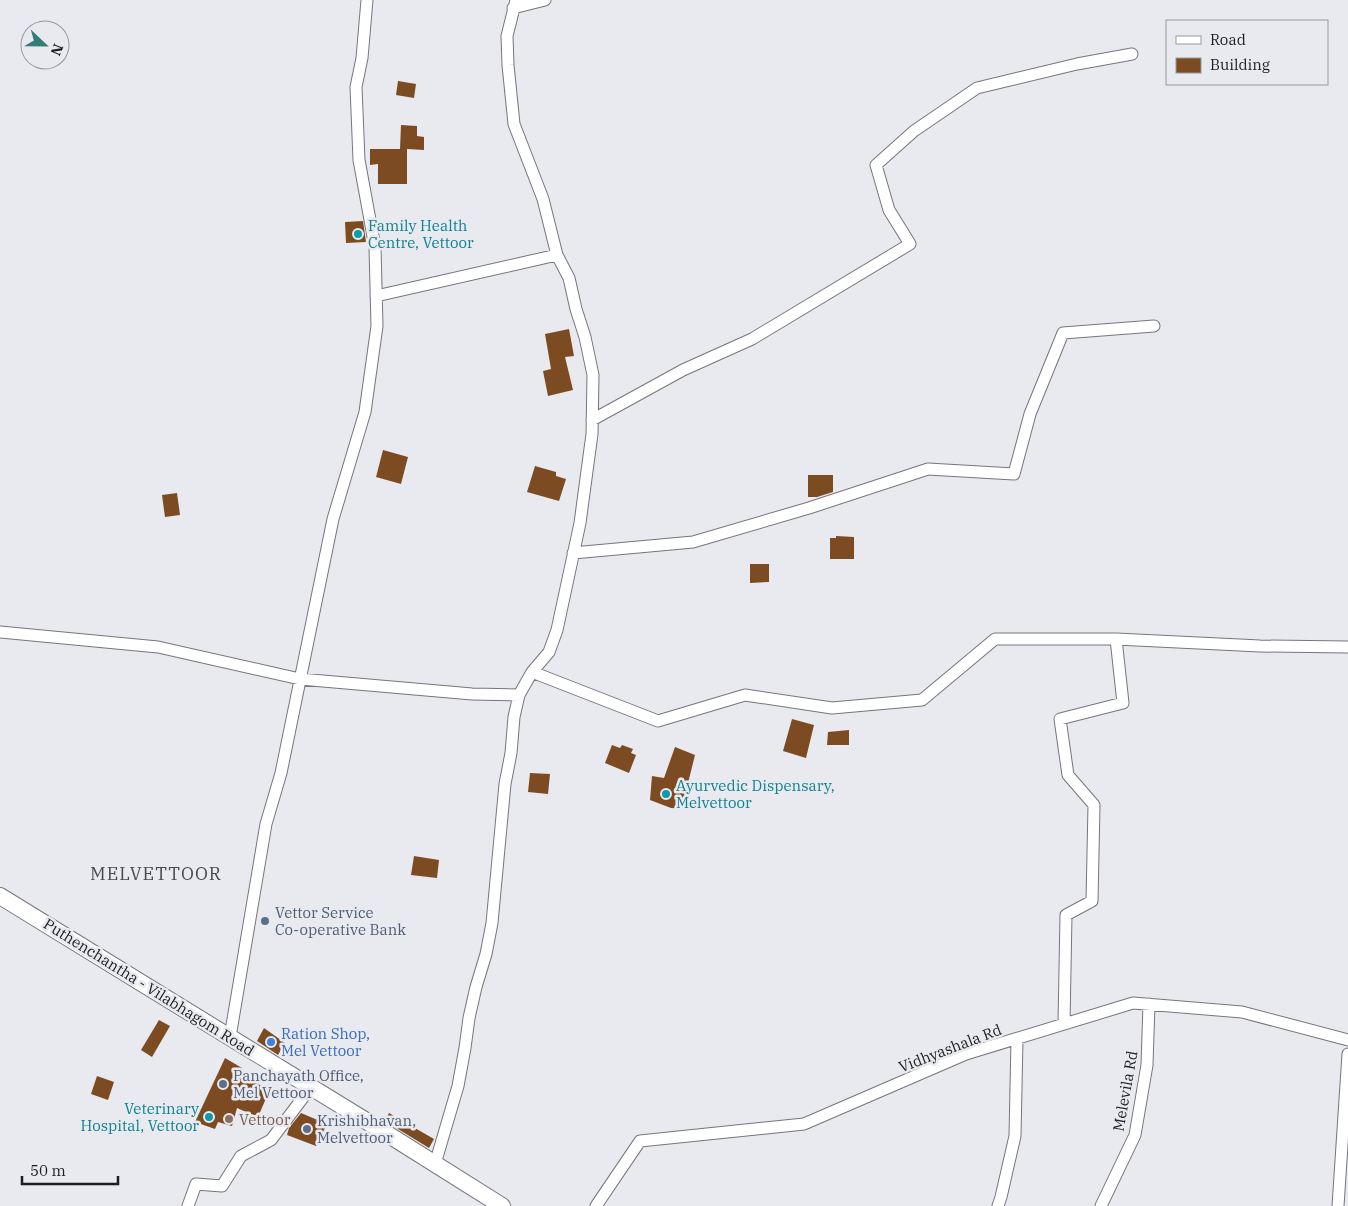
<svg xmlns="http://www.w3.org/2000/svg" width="1348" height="1206" viewBox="0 0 1348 1206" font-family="'IBM Plex Serif',serif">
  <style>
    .building { fill: #7d4b21 }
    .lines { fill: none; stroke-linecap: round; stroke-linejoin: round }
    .minor-casing { stroke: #75767c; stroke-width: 13 }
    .secondary-casing { stroke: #75767c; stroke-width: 18 }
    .minor { stroke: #fff; stroke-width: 11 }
    .secondary { stroke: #fff; stroke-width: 16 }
    .culture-dot { fill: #0f9aa8; stroke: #e9eaf0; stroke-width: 2 }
    .service-dot { fill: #5c6f8a; stroke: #e9eaf0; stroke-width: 2 }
    .shop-dot { fill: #3f7fe0; stroke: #e9eaf0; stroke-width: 2 }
    .education-dot { fill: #8d6e63; stroke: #e9eaf0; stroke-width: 2 }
    .labels { text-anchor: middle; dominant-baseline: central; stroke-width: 5; stroke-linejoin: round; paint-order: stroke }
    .culture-label { font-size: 15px; fill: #0d838f; stroke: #e9eaf0; text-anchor: start }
    .service-label { font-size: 15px; fill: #4e5e75; stroke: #e9eaf0; text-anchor: start }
    .street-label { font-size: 15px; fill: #1c1d1f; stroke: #e9eaf0 }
    .shop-label { font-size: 15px; fill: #366cbe; stroke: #e9eaf0; text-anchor: start }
    .education-label { font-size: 15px; fill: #785e54; stroke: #e9eaf0; text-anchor: start }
    .quarter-label { font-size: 18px; letter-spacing: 1px; fill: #48494e; stroke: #e9eaf0 }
  </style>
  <rect width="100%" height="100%" fill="#e9eaf0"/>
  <!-- building -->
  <path class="building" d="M398 81 416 84 414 98 396 95Z
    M401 125 417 126V136L424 137V150L407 149V184H378V164L370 165V149H401H400Z
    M363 221 366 242 346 243 345 222Z
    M569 329 574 356 565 357 573 390 548 396 543 371 551 369 545 334Z
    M383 450 408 457 401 484 376 477Z
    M535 466 556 472V476L566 479 559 501 527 492Z
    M808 475H833V492L817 497H808Z
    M177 493 180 515 165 517 162 495Z
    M836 536 854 537V559H830V538H836Z
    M750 564H769V582L750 583Z
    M792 719 814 725 806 758 783 751Z
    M849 730V745H827L828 732Z
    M612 745 620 748 622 745 633 749 631 753 636 755 629 773 605 763Z
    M675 747 695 755 685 795 689 796 687 809 671 808 650 800 652 776 664 778Z
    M530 773 550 774 548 794 528 792Z
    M414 856 439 860 437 878 411 875Z
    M159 1020 170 1026 152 1057 141 1050Z
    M264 1028 285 1043 278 1055 257 1041Z
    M225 1058 242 1068 238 1076 270 1089 258 1117 237 1108 232 1126 218 1122 215 1129 195 1122Z
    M97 1076 114 1082 108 1100 91 1094Z
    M301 1113 327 1124 316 1146 287 1135 289 1128Z
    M389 1113 434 1139 429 1148 385 1121Z"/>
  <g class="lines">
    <defs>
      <path id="minor" d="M513 8 545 0
        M376 296 557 255
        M592 420 683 370 752 339 910 244 889 210 876 165 914 131 977 88 1077 64 1132 54
        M573 553 693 542 809 508 928 469 1014 474 1030 414 1063 333 1154 326
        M0 632 158 647 300 679 472 694 519 695
        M532 672 658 721 745 695 832 708 922 700 995 639H1116L1260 646 1348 647
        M1064 1024 1066 915 1092 901 1094 805 1068 775 1060 719 1123 703 1116 639
        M230 1037 266 824 281 773 333 519 365 412 377 326 375 247 359 160 356 87 362 58 367 0
        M435 1164 458 1086 465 1048 469 1018 476 987 486 954 492 923 505 784 511 753 514 717 519 695 532 672 549 652 557 630 580 523 592 434 593 375 585 337 576 309 569 278 557 255 543 199 514 124 508 65 507 36 516 0
        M188 1206 196 1184 222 1186 241 1156 271 1140 311 1087
        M596 1206 640 1141 804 1124 966 1054 1133 1003 1242 1012 1348 1040
        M998 1206 1001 1197 1015 1136 1017 1039
        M1101 1206 1135 1135 1147 1065 1149 1004
        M1338 1206 1348 1054"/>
      <path id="secondary" d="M0 896 389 1135 502 1206"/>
    </defs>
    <!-- minor casing -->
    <use href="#minor" class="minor-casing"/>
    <!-- secondary casing -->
    <use href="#secondary" class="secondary-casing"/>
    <!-- minor -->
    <use href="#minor" class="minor"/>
    <!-- secondary -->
    <use href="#secondary" class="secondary"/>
  </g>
  <!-- markers -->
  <g class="culture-dot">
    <circle cx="358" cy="234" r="5"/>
    <circle cx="666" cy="794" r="5"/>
    <circle cx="209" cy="1117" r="5"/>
  </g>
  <g class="service-dot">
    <circle cx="265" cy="921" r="5"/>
    <circle cx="223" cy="1084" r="5"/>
    <circle cx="307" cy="1129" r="5"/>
  </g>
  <circle class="shop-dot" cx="271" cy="1042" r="5"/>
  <circle class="education-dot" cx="229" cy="1119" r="5"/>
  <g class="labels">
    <!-- culture labels -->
    <g class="culture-label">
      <text x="368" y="225">Family Health<tspan x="368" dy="17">Centre, Vettoor</tspan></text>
      <text x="676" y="785">Ayurvedic Dispensary,<tspan x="676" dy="17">Melvettoor</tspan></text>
      <text x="199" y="1108" text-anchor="end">Veterinary<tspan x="199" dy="17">Hospital, Vettoor</tspan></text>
    </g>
    <!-- service labels -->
    <g class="service-label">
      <text x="275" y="912">Vettor Service<tspan x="275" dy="17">Co-operative Bank</tspan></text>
      <text x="233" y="1075">Panchayath Office,<tspan x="233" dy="17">Mel Vettoor</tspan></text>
      <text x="317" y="1120">Krishibhavan,<tspan x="317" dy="17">Melvettoor</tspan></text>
    </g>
    <!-- street labels -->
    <g class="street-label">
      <text transform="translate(149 987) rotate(32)">Puthenchantha - Vilabhagom Road</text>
      <text transform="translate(950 1048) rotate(-21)">Vidhyashala Rd</text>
      <text transform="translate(1125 1091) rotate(-80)">Melevila Rd</text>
    </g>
    <!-- shop labels -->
    <g class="shop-label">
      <text x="281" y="1033">Ration Shop,<tspan x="281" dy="17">Mel Vettoor</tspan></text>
    </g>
    <!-- education labels -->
    <g class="education-label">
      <text x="239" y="1119">Vettoor</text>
    </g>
    <!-- quarter labels -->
    <g class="quarter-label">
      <text x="156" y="873">MELVETTOOR</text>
    </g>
  </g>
  <!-- legend -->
  <rect x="1166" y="20" width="162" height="65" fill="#e9eaf0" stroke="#97989c"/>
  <rect x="1176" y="36" width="25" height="8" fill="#ffffff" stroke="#97989c"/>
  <text x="1210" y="45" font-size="15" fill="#1c1d1f">Road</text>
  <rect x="1176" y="58" width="25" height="15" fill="#7d4b21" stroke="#97989c"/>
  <text x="1210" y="70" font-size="15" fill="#1c1d1f">Building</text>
  <!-- north arrow -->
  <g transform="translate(45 45) rotate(112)"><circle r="24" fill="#e9eaf0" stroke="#97989c"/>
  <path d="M0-4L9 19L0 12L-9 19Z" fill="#337c78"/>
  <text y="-8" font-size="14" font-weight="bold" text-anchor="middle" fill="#1c1d1f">N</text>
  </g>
  <!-- scale -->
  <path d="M22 1176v8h96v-8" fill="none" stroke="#1c1d1f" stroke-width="2.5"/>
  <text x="30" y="1176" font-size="15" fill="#1c1d1f" stroke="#e9eaf0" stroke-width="4" paint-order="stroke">50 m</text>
</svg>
